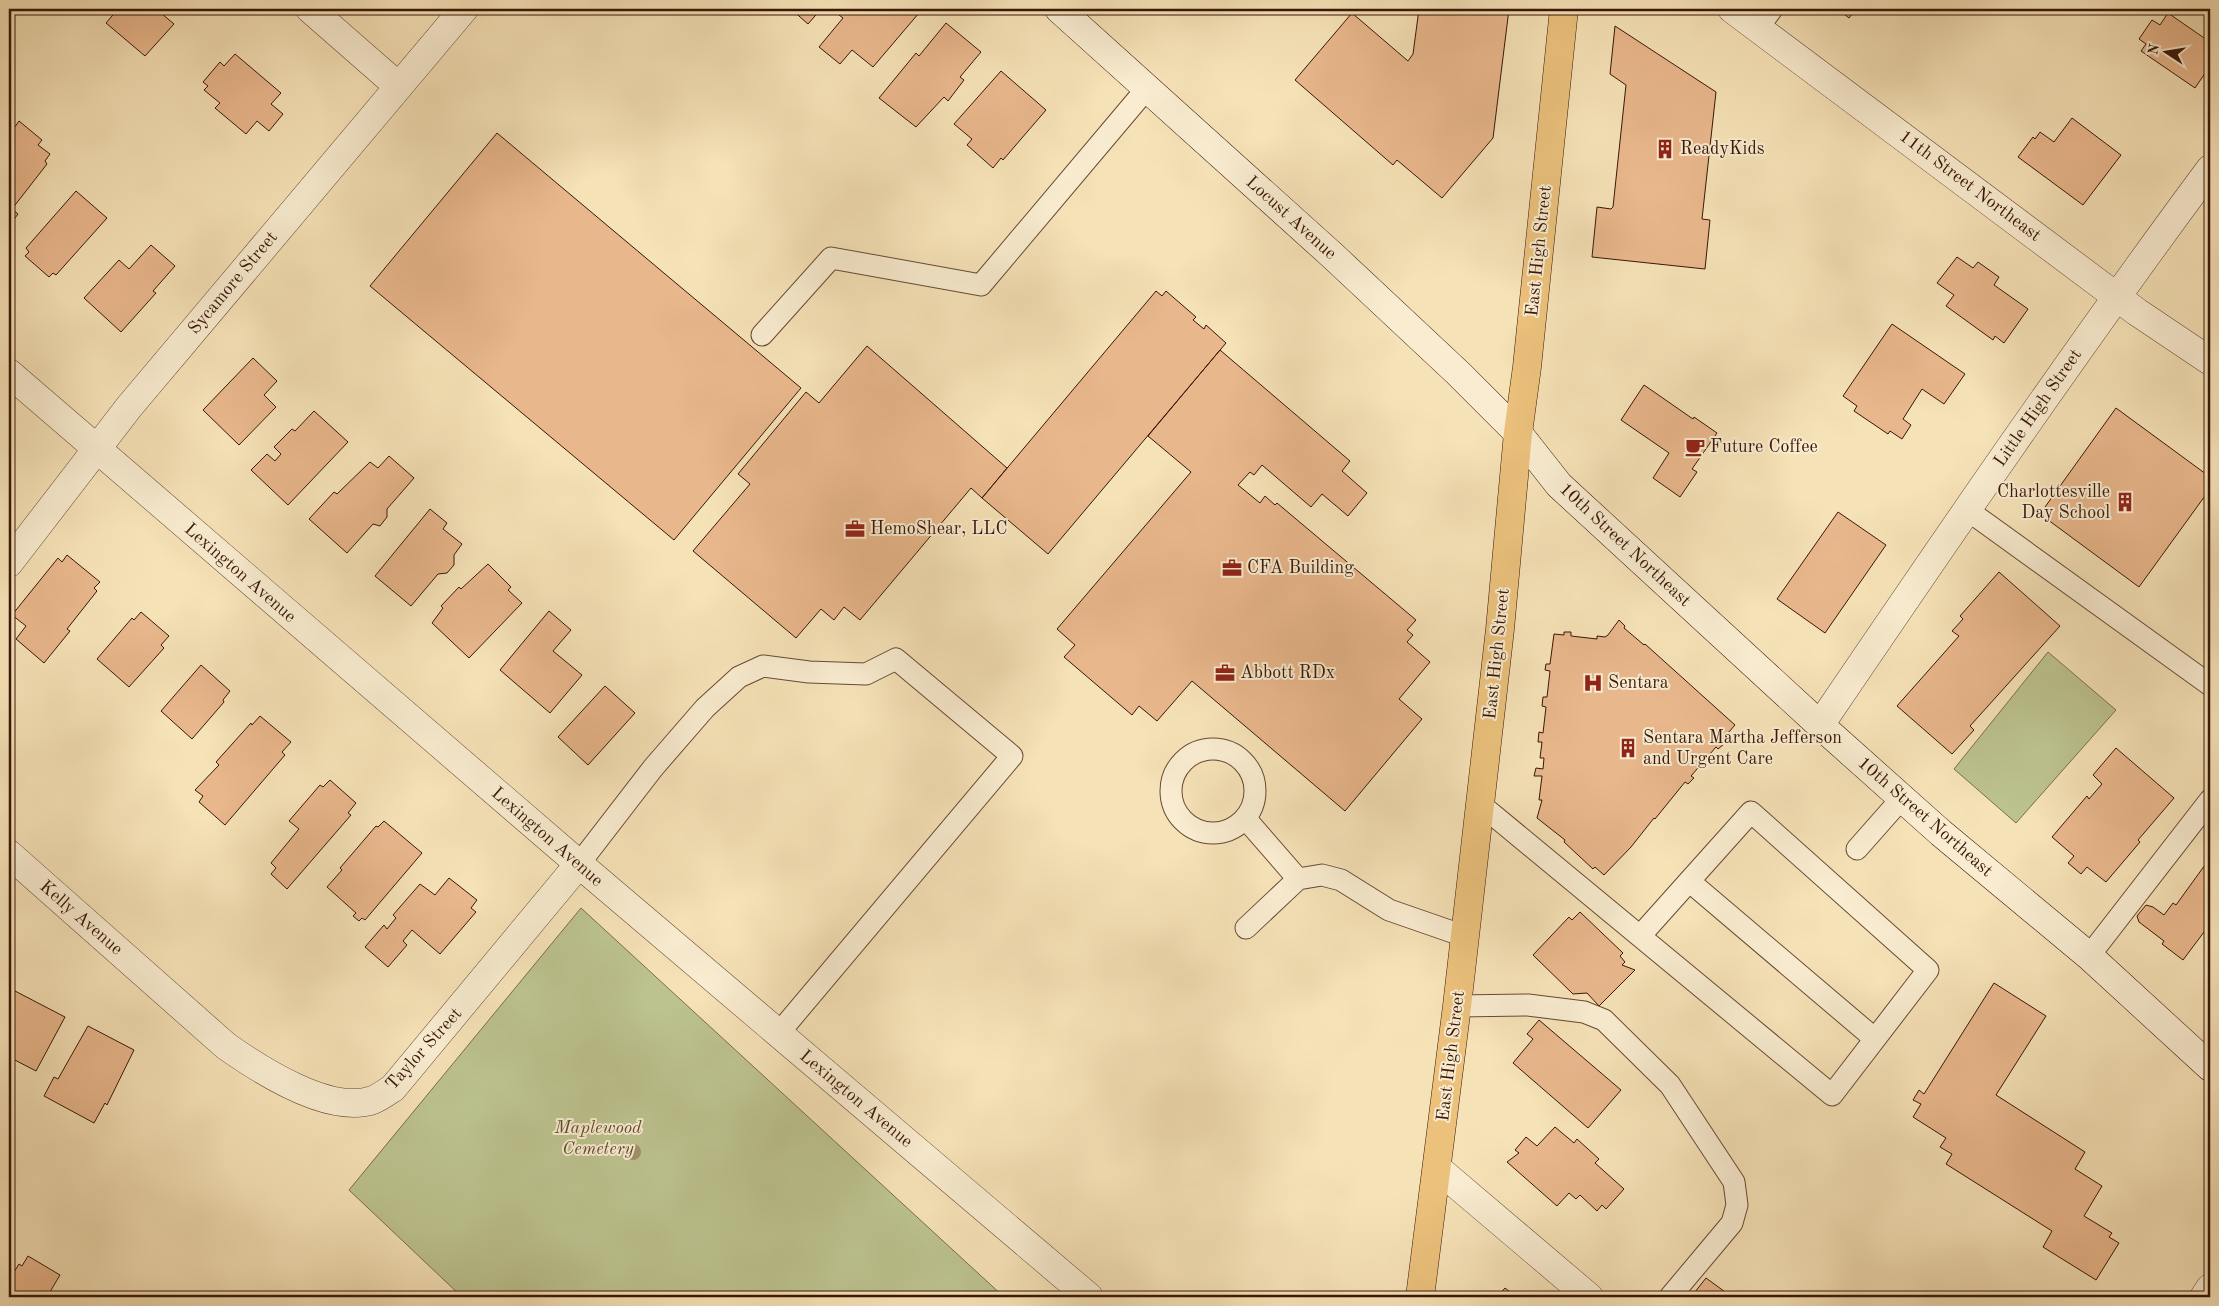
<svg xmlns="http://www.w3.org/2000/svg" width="2219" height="1306" viewBox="0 0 2219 1306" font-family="'Old Standard TT',serif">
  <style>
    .green { fill: #bcc38f; stroke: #7a6c4c }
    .building { fill: #e9b78c; stroke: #381608 }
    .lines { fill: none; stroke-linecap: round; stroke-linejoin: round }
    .lane-casing { stroke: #684934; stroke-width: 23 }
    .street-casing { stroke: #684934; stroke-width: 29 }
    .secondary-casing { stroke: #381608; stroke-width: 29 }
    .primary-casing { stroke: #381608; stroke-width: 29 }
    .lane { stroke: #f9ecd0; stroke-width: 21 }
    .street { stroke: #f9ecd0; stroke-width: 28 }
    .secondary { stroke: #f9ecd0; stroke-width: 28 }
    .primary { stroke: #ebc17c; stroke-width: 28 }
    .tree { fill: #a48e6d }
    .labels { text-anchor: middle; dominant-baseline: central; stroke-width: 4; stroke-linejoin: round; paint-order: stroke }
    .poi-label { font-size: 18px; fill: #381608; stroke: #f9ecd0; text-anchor: start }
    .street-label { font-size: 18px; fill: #381608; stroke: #f9ecd0 }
    .park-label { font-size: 18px; font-style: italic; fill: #604a30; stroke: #f9ecd0 }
  </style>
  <rect width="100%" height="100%" fill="#f6e2b7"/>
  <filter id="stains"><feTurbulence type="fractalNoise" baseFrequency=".004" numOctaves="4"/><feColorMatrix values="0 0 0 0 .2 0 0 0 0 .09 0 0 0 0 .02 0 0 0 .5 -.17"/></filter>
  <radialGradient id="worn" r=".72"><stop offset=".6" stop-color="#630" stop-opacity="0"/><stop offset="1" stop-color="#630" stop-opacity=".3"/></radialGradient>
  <!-- green -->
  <path class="green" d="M2048 652 2116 710 2016 823 1954 769Z
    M581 908 1004 1297H462L349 1190Z"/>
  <!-- building -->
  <path class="building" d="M118 9H164L165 10 162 14 174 24 145 56 106 23Z
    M791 9H821L808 24Z
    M844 9H914L919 13 873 67 852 50 840 64 819 47 843 18 839 15Z
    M1419 9H1509L1493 138 1442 198 1397 160 1393 165 1295 80 1352 13 1408 61 1413 54Z
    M1838 9H1856L1849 18Z
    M2168 13 2210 42V66L2195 88 2141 51 2146 44 2139 39 2152 20 2160 25Z
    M946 23 981 52 960 77 964 80 948 101 944 97 916 127 879 98 916 53 919 56Z
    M1615 26 1716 92 1702 219 1710 220 1705 269 1592 257 1597 207 1611 209 1613 207 1626 85 1610 74Z
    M235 54 281 93 271 104 283 114 269 131 257 121 246 134 215 108 220 103 204 90 208 86 203 82 220 62 224 66Z
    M1001 71 1046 110 1003 160 1001 158 993 168 967 145 972 139 954 124Z
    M2072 118 2121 155 2083 205 2018 157 2033 137 2035 139 2040 132 2054 142Z
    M19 121 42 140 38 145 50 154 45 161 47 164 12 209 18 214 9 226V144L14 137 10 134Z
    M497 133 801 388 674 540 370 286Z
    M76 191 107 218 56 275 53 273 49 277 25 256 29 252 26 248Z
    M151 245 175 266 153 291 156 293 121 332 84 298 119 260 129 269Z
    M1957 257 1973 268 1978 262 1999 277 1994 285 2028 309 2004 343 1995 336 1993 340 1946 306 1954 295 1937 283Z
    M1156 291 1162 296 1166 291 1196 317 1193 320 1204 329 1206 325 1226 343 1048 554 982 498Z
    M1892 324 1965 374 1944 404 1922 389 1903 419 1911 425 1902 439 1890 431 1888 434 1854 411 1857 406 1843 396Z
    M867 346 1007 468 982 498 971 488 860 620 844 607 834 620 821 609 796 638 693 551 750 484 738 474 806 392 819 403Z
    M1220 350 1350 461 1342 471 1367 493 1348 516 1322 494 1311 507 1262 465 1254 475 1250 472 1238 485 1260 503 1265 496 1275 505 1277 503 1416 620 1407 630 1413 635 1407 642 1430 662 1399 699 1422 719 1345 811 1192 681 1157 721 1139 706 1132 715 1064 657 1075 645 1057 629 1191 472 1148 436Z
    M253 358 277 381 264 395 276 407 239 445 203 410Z
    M1644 385 1693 419 1694 417 1717 433 1692 469 1697 472 1680 497 1653 478 1669 453 1621 420Z
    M2116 408 2210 477V489L2139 587 2040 514Z
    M314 411 348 442 288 505 251 470 267 454 275 461 281 454 274 447 292 429 295 431Z
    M389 456 414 478 387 509V517L380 526 373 524 347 553 309 519 334 492 337 494 370 462 378 468Z
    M430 509 447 523 443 529 462 544 454 555V565L447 573 438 574 411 606 375 576Z
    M1838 512 1886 545 1825 633 1777 599Z
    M67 555 100 582 94 588 97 591 67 629 70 631 44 663 16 639 26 626 12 615 58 558 62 562Z
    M488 564 511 587 508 590 522 603 469 658 432 623 443 608 441 606 459 587 461 589Z
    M1999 572 2060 626 1970 726 1974 730 1952 754 1897 706 1959 636 1952 631 1963 619 1960 616Z
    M549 611 571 630 553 651 582 675 550 713 500 670Z
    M141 612 169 636 161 645 164 648 129 687 97 659 132 618 134 620Z
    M1619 620 1625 626 1624 628 1644 645 1645 644 1735 725 1721 741 1724 744 1718 749 1716 747 1691 776 1694 778 1688 784 1685 782 1655 819 1654 818 1631 847 1604 875 1595 867 1593 869 1564 842 1565 840 1537 818 1542 800H1539L1542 776H1534L1536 768 1543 769 1544 758H1540L1542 742H1538L1539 732 1543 733 1546 707 1542 706 1543 697H1547L1550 671 1545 670 1546 664H1550L1554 634 1564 635V632H1571V636L1597 639V636L1605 637 1608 635Z
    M201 665 230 691 223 700 224 702 192 739 161 711Z
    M605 686 635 713 588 765 558 737Z
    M260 716 291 742 282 752 285 755 225 825 199 802 203 796 195 790 219 765 216 762 251 723 252 725Z
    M2116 748 2174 798 2138 840 2140 842 2106 882 2087 867 2081 874 2068 863 2074 856 2052 837 2087 796 2089 799 2102 784 2093 775Z
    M330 780 356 803 348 813 351 815 287 889 271 874 276 868 271 863 299 829 289 821 320 785 323 787Z
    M384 821 422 853 365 920 362 918 359 921 353 916 356 913 327 887 342 870 340 868 376 826 378 827Z
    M2210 858V924L2183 960 2162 944 2164 941 2139 922 2137 916 2146 905 2153 907 2164 915 2173 903 2176 905Z
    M449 878 477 900 471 908 476 912 440 954 412 930 403 941 407 945 388 967 365 947 384 925 387 929 396 918 393 915 420 884 435 895Z
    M1580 912 1623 953 1620 956 1625 962 1622 965 1635 970 1599 1006 1587 993 1573 994 1533 955 1569 917 1572 920Z
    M1994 983 2046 1016 1996 1095 2085 1152 2075 1169 2102 1186 2084 1216 2112 1233 2109 1237 2119 1243 2096 1280 2043 1247 2052 1231 1946 1164 1952 1154 1940 1147 1946 1138 1913 1117 1921 1104 1913 1100 1919 1090 1924 1094Z
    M15 991 65 1017 36 1071 9 1057 14 1042 9 1039V1003Z
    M1539 1020 1621 1090 1588 1128 1513 1063 1533 1039 1527 1034Z
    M88 1026 134 1050 107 1105 105 1103 94 1123 44 1096 54 1077 58 1079Z
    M1555 1127 1574 1143 1577 1139 1599 1159 1595 1163 1624 1189 1606 1209 1602 1205 1597 1211 1580 1195 1576 1199 1569 1193 1557 1206 1507 1162 1519 1153 1515 1150 1526 1137 1537 1146Z
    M28 1256 60 1275 47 1297H9V1280L19 1264 22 1266Z
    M1706 1278 1732 1297H1691Z
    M1505 1288 1515 1296 1517 1293 1522 1297H1497Z"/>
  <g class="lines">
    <defs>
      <path id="lane" d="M1758 28 1772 9
        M762 335 831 258 981 285 1148 87
        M1966 509 2210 685
        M1171 791a42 42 0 1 1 84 0a42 42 0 1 1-84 0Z
        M1480 804 1832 1095 1928 970 1751 812 1640 936
        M1245 818 1298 879
        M1857 849 1902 798
        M579 864 653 768 705 708 739 677 763 666 809 672 866 674 896 659 1012 756 778 1034
        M1689 881 1875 1039
        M1246 928 1298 879 1322 875 1341 880 1389 910 1464 936
        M2089 956 2210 800
        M1457 1006 1528 1005 1584 1012 1604 1020 1670 1085 1734 1182 1737 1205 1732 1223 1670 1297"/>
      <path id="street" d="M310 9 398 86
        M1732 9 2137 312 2210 361
        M9 373 579 864 1089 1297
        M9 563 129 407 464 9
        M1820 725C1947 538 2075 351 2210 169
        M9 854 226 1046C260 1070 330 1115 373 1100 380 1097 387 1092 393 1088L579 864
        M1437 1168 1589 1297
        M2204 1297 2210 1288"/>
      <path id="secondary" d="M1059 9 1333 256 1458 373 1518 433 1559 485 1820 725 1941 833 2089 956 2210 1067"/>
      <path id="primary" d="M1420 1297 1457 1006 1500 629 1518 433 1527 367 1564 9"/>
    </defs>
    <!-- lane casing -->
    <use href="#lane" class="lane-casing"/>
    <!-- street casing -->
    <use href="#street" class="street-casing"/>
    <!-- secondary casing -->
    <use href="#secondary" class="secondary-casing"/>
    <!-- primary casing -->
    <use href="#primary" class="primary-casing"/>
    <!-- lane -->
    <use href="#lane" class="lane"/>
    <!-- street -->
    <use href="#street" class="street"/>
    <!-- secondary -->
    <use href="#secondary" class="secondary"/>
    <!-- primary -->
    <use href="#primary" class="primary"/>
  </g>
  <!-- trees -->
  <circle class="tree" cx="633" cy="1152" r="8"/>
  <!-- icons -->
  <defs>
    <symbol id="building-bare" viewBox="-9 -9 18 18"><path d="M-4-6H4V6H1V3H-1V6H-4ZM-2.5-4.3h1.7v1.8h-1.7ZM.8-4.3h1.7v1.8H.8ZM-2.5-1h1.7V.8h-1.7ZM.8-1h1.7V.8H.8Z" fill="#8f2418" stroke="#f9ecd0" stroke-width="2.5" paint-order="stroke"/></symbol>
    <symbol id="cafe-bare" viewBox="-9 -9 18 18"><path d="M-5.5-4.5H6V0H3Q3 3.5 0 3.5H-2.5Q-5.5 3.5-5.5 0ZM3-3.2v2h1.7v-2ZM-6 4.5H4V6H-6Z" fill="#8f2418" stroke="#f9ecd0" stroke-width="2.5" paint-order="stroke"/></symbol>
    <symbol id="office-bare" viewBox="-9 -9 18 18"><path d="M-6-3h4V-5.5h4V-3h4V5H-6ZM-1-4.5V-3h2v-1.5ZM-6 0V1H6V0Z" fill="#8f2418" stroke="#f9ecd0" stroke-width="2.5" paint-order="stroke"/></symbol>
    <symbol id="hospital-bare" viewBox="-9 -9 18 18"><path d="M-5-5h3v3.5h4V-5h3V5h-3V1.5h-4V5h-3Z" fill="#8f2418" stroke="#f9ecd0" stroke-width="2.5" paint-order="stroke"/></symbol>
  </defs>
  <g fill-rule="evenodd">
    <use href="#building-bare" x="1651" y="135" width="28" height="28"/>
    <use href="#cafe-bare" x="1681" y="433" width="28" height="28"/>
    <use href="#building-bare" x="2111" y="488" width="28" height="28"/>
    <use href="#office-bare" x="841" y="515" width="28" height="28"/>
    <use href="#office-bare" x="1218" y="554" width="28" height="28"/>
    <use href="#office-bare" x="1211" y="659" width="28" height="28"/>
    <use href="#hospital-bare" x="1579" y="669" width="28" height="28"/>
    <use href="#building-bare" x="1614" y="734" width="28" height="28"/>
  </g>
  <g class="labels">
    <!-- poi labels -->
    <g class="poi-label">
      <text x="1680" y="149">ReadyKids</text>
      <text x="1710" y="447">Future Coffee</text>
      <text x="2110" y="492" text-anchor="end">Charlottesville<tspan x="2110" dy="21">Day School</tspan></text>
      <text x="870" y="529">HemoShear, LLC</text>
      <text x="1247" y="568">CFA Building</text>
      <text x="1240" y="673">Abbott RDx</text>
      <text x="1608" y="683">Sentara</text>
      <text x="1643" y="738">Sentara Martha Jefferson<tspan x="1643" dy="21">and Urgent Care</tspan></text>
    </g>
    <!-- street labels -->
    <g class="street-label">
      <text transform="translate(1970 186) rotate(37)">11th Street Northeast</text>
      <text transform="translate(1291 218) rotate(42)">Locust Avenue</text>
      <text transform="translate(1539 251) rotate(-84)">East High Street</text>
      <text transform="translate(233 283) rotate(-50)">Sycamore Street</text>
      <text transform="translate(2038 408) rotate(-55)">Little High Street</text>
      <text transform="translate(1625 545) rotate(43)">10th Street Northeast</text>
      <text transform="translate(240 573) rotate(41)">Lexington Avenue</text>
      <text transform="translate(1497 654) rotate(-84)">East High Street</text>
      <text transform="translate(1925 817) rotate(41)">10th Street Northeast</text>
      <text transform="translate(547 837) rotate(41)">Lexington Avenue</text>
      <text transform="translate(81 918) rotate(41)">Kelly Avenue</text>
      <text transform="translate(424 1049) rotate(-48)">Taylor Street</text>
      <text transform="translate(1451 1056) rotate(-83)">East High Street</text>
      <text transform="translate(856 1099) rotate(40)">Lexington Avenue</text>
    </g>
    <!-- park labels -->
    <g class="park-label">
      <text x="598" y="1128">Maplewood<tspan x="598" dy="21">Cemetery</tspan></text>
    </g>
  </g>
  <!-- margin -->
  <rect width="2219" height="1306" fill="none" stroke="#f6e2b7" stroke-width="30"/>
  <rect x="10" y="10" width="2199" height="1286" fill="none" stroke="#381608" stroke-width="2.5"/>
  <rect x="15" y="15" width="2189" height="1276" fill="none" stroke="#381608"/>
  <!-- north arrow -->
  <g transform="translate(2166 52) rotate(282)" stroke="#f9ecd0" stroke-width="4" paint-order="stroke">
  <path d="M0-4L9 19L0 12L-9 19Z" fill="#381608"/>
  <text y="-8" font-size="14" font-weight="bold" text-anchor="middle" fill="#381608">N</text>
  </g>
  <rect width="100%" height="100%" filter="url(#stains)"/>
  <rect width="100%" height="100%" fill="url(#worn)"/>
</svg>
